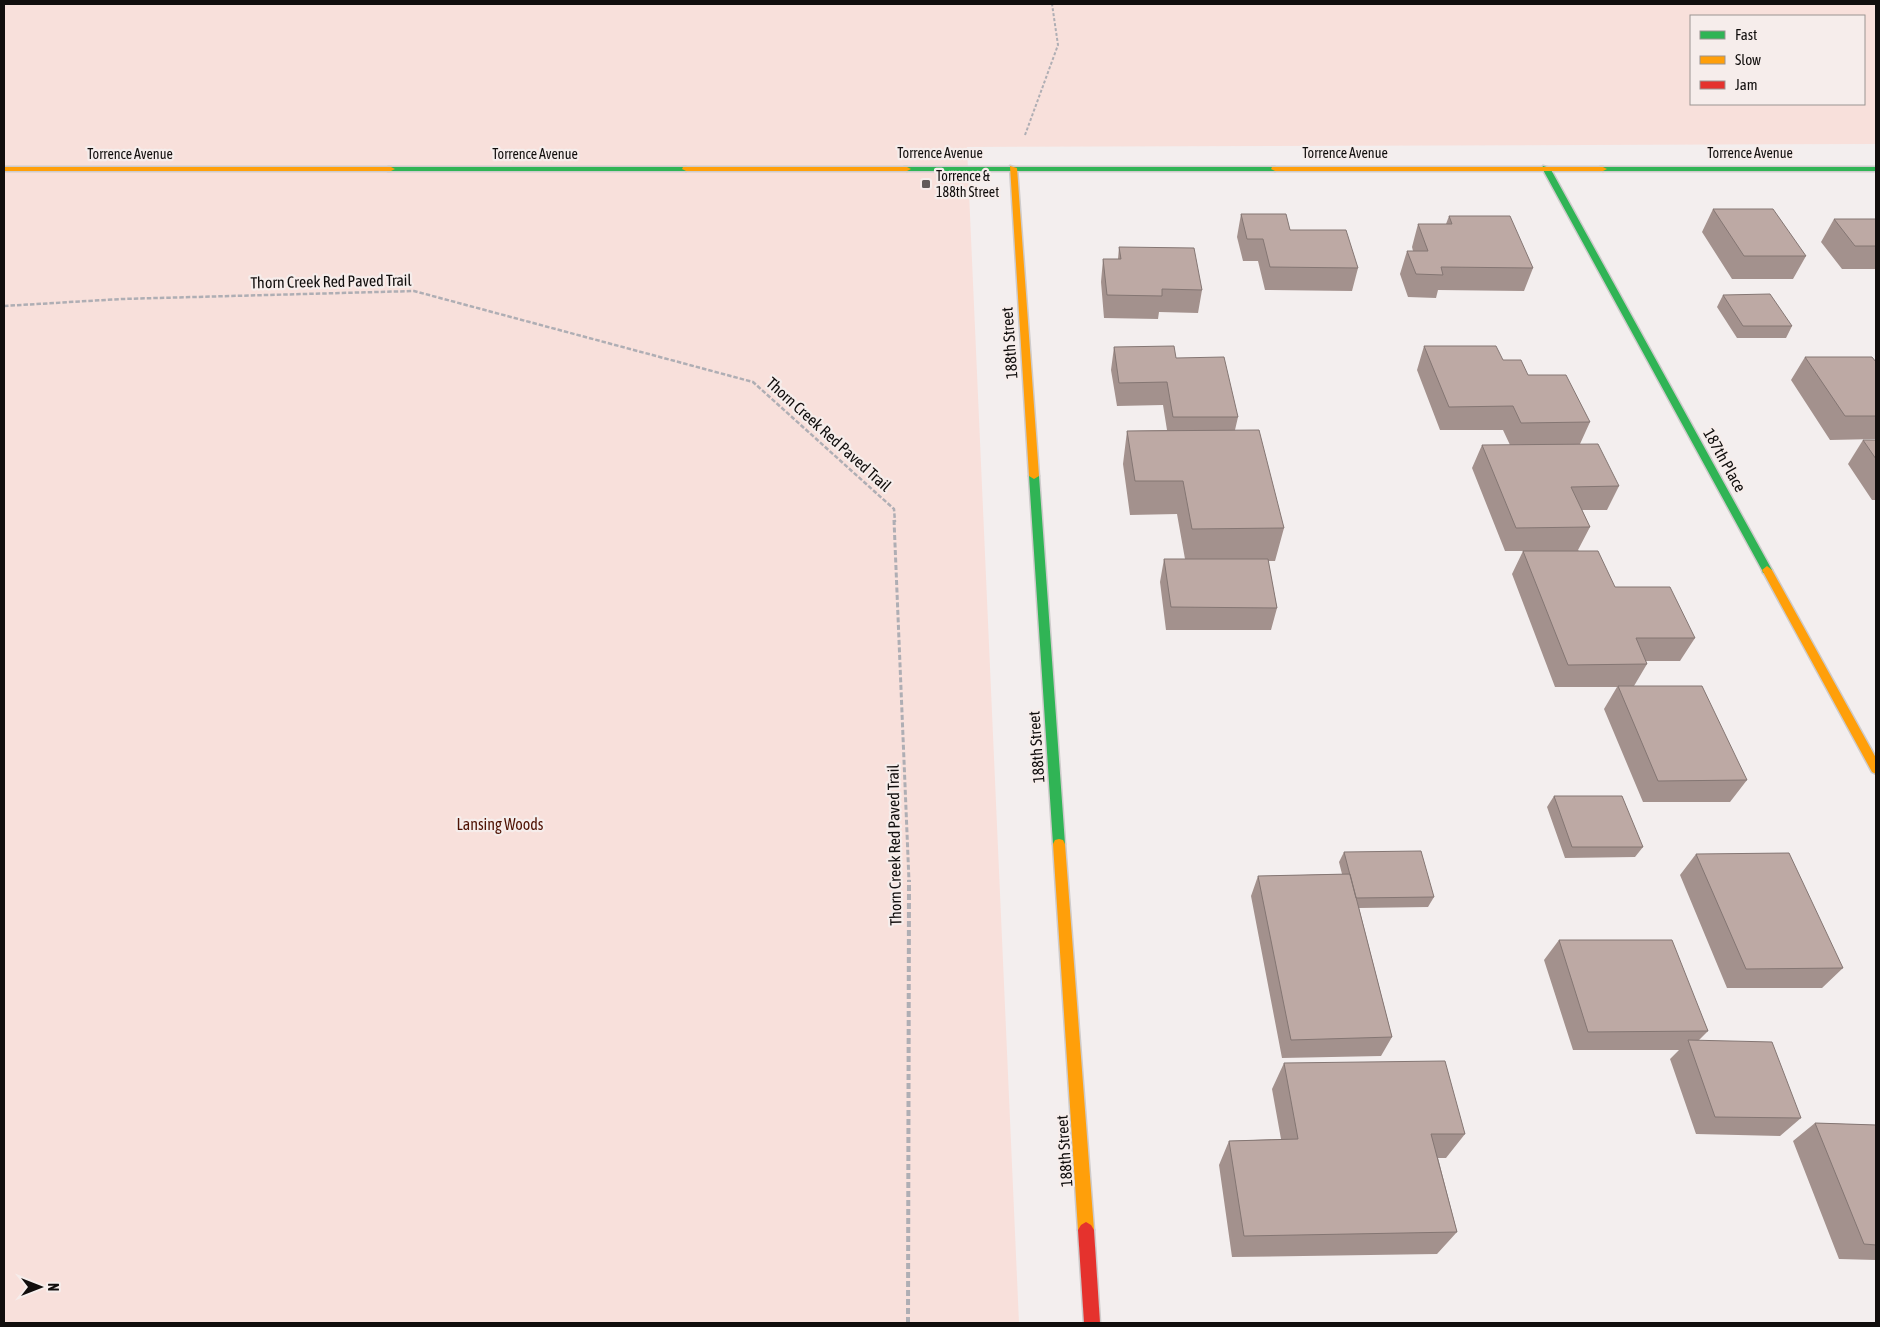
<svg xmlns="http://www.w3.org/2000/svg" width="1880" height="1327" viewBox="0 0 1880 1327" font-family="'Asap Condensed',sans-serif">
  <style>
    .green { fill: #f8e0db; fill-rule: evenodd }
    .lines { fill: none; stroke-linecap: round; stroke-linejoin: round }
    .fast-casing { stroke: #cecbcb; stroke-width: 3 }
    .slow-casing { stroke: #cecbcb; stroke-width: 3 }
    .jam-casing { stroke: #cecbcb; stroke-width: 3 }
    .path-far3 { stroke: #afaeb4; stroke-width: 2; stroke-dasharray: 3 2; stroke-linecap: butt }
    .path-far2 { stroke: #afaeb4; stroke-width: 2.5; stroke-dasharray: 4.5 2; stroke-linecap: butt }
    .path-far1 { stroke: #afaeb4; stroke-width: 3; stroke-dasharray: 5 2.5; stroke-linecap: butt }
    .path { stroke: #afaeb4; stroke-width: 4; stroke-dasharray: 6 3; stroke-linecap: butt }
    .fast { fill: #30b455; fill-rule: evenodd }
    .slow { fill: #ff9f0a; fill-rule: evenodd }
    .jam { fill: #e5322d; fill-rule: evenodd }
    .wall { fill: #a3918d }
    .building { fill: #bda9a4; stroke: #847673 }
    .poi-dot { fill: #605c5c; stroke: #f6edeb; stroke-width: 2 }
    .labels { text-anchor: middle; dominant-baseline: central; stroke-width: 4.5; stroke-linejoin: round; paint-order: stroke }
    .far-street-label { font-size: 14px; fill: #110e0d; stroke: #f6edeb }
    .far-poi-label { font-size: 14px; fill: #110e0d; stroke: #f6edeb; text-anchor: start }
    .street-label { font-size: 16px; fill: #110e0d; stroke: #f6edeb }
    .park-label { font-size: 16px; fill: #4f1304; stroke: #f6edeb }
  </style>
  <rect width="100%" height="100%" fill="#f3eeee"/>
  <!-- green -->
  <path class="green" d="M4 4H1876V144L967 147 1019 1323H4ZM1691 16H1864V104H1691Z"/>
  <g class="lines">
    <defs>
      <path id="fast" d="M1543 166 1550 168 1772 570 1771 573H1763L1762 570 1542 168Z
        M388 167H686L690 169 686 171H388Z
        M904 167H1275L1279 169 1275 171H907L903 169Z
        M1600 167H1876V171H1603L1599 169Z
        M1034 473 1039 476 1065 844 1063 848 1059 849 1055 848 1053 844 1029 476Z"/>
      <path id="slow" d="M1010 166 1017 168 1039 476 1034 479 1029 476Z
        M4 167H391L395 169 391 171H4Z
        M683 167H907L911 169 907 171H686L682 169Z
        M1272 167H1603L1607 169 1603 171H1275L1271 169Z
        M1767 566 1772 570 1876 758V774L1872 772 1762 570Z
        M1059 839 1063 840 1065 844 1094 1230 1091 1235 1086 1238 1081 1235 1078 1230 1053 844 1055 840Z"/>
      <path id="jam" d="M1086 1222 1091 1225 1094 1230 1100 1323H1084L1078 1230 1081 1225Z"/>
    </defs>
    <!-- fast casing -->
    <use href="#fast" class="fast-casing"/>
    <!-- slow casing -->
    <use href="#slow" class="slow-casing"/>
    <!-- jam casing -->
    <use href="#jam" class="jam-casing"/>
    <!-- path-far3 -->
    <path class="path-far3" d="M1025 135 1058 45 1052 4"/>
    <!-- path-far2 -->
    <path class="path-far2" d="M4 306 121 299 414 291 753 382 894 509 895 522"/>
    <!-- path-far1 -->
    <path class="path-far1" d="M894 520 909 881"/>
    <!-- path -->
    <path class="path" d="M908 1323 909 880"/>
    <!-- fast -->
    <use href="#fast" class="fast"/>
    <!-- slow -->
    <use href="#slow" class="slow"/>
    <!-- jam -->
    <use href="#jam" class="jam"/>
  </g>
  <!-- wall -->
  <path class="wall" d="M1713 209 1806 256 1793 279H1732L1702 232Z
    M1241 214 1290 230 1358 268 1352 291 1265 290 1258 261H1243L1237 237Z
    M1449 216 1533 268 1524 291 1438 290 1436 298 1408 297 1400 274 1407 251H1413L1412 247 1418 224H1446Z
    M1834 219H1876V269H1842L1821 242Z
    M1119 247 1202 290 1198 313 1159 312 1158 319 1104 318 1101 282 1103 259H1118Z
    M1723 295 1792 326 1786 338H1737L1717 307Z
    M1424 346 1503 360 1528 375 1590 422 1580 444 1619 486 1607 510H1582L1590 527 1578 550 1615 587 1695 638 1680 661H1646L1647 664 1634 686 1747 780 1730 802H1643L1604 709 1617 687H1555L1512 574 1523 551H1505L1472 468 1482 445H1510L1503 430H1440L1417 370Z
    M1114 347 1176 358 1238 417 1235 430 1284 528 1275 561H1268L1277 608 1271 630H1166L1160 582 1164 559H1185L1177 514 1130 515 1123 464 1127 431 1167 430 1163 405 1117 406 1111 370Z
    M1805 357 1876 362V439L1830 440 1791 380Z
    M1863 440H1876V500H1872L1848 464Z
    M1554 796 1643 847 1635 857 1565 858 1547 807Z
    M1344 852 1434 897 1428 907 1359 908 1392 1037 1381 1056 1282 1058 1251 896 1258 876 1342 874 1339 862Z
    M1696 854 1843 968 1822 988H1727L1680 875Z
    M1559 940 1708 1031 1698 1041 1801 1118 1780 1136 1696 1134 1670 1059 1679 1050H1573L1544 960Z
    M1284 1063 1465 1134 1446 1158H1438L1457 1232 1437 1254 1232 1257 1219 1165 1229 1141 1281 1139 1272 1089Z
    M1815 1123 1876 1125V1260L1839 1259 1793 1141Z"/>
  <!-- building -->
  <path class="building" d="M1713 209H1773L1806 256H1744Z
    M1241 214H1286L1290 230H1346L1358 268 1270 267 1263 239H1247Z
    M1449 216H1510L1533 268 1441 267 1443 275 1416 274 1407 251H1428L1418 224H1452Z
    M1834 219H1876V246H1855Z
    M1119 247 1194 248 1202 290 1162 289V296L1107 295 1103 259H1121Z
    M1770 294 1792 326H1743L1723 295Z
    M1174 346 1176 358 1224 357 1238 417H1173L1167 382 1119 383 1114 347Z
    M1424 346H1496L1503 360H1521L1528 375H1566L1590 422 1521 423 1513 406 1449 407Z
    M1805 357H1872L1876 362V416H1845Z
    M1259 430 1284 528 1192 529 1183 481H1135L1127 431Z
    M1863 440H1876V459Z
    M1598 444 1619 486 1571 487 1590 527 1516 528 1482 445Z
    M1523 551H1598L1615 587H1670L1695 638H1636L1647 664 1568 665Z
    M1164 559H1268L1277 608 1171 607Z
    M1618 686H1702L1747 780 1658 781Z
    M1554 796H1622L1643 847H1572Z
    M1421 851 1434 897 1356 898 1344 852Z
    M1789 853 1843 968 1746 969 1696 854Z
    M1350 874 1392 1037 1291 1040 1258 876Z
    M1559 940H1672L1708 1031 1588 1032Z
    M1688 1040 1772 1042 1801 1118 1715 1117Z
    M1445 1061 1465 1134H1431L1457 1232 1244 1236 1229 1141 1298 1139 1284 1063Z
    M1815 1123 1876 1125V1245L1864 1244Z"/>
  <!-- markers -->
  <rect class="poi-dot" x="921" y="179" width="10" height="10" rx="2.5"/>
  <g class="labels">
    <!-- far-street labels -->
    <g class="far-street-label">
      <text x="940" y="153">Torrence Avenue</text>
      <text x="1345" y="153">Torrence Avenue</text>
      <text x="1750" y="153">Torrence Avenue</text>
      <text x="130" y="154">Torrence Avenue</text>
      <text x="535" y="154">Torrence Avenue</text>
    </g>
    <!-- far-poi labels -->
    <g class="far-poi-label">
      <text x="936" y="176">Torrence &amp;<tspan x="936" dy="16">188th Street</tspan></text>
    </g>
    <!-- street labels -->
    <g class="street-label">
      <text transform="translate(331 281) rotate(-1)">Thorn Creek Red Paved Trail</text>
      <text transform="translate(1009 343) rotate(-94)">188th Street</text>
      <text transform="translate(829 434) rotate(42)">Thorn Creek Red Paved Trail</text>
      <text transform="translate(1725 460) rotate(61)">187th Place</text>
      <text transform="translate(1036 747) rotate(-94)">188th Street</text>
      <text transform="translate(894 845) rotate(-91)">Thorn Creek Red Paved Trail</text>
      <text transform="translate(1064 1151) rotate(-94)">188th Street</text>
    </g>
    <!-- park labels -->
    <g class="park-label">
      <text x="500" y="824">Lansing Woods</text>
    </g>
  </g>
  <!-- border -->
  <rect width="1880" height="1327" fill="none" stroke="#110e0d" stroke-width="10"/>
  <!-- legend -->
  <rect x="1690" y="15" width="175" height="90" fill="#f6edeb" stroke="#9a9492"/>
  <rect x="1700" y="31" width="25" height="8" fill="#30b455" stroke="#9a9492"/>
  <text x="1735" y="40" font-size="15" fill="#110e0d">Fast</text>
  <rect x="1700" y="56" width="25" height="8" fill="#ff9f0a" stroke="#9a9492"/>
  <text x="1735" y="65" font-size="15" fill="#110e0d">Slow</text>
  <rect x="1700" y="81" width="25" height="8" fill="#e5322d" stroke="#9a9492"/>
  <text x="1735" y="90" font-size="15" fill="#110e0d">Jam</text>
  <!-- north arrow -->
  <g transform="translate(40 1287) rotate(90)" stroke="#f6edeb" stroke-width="4" paint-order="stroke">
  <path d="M0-4L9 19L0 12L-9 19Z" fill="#110e0d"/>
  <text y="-8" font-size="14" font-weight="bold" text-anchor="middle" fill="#110e0d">N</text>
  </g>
</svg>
